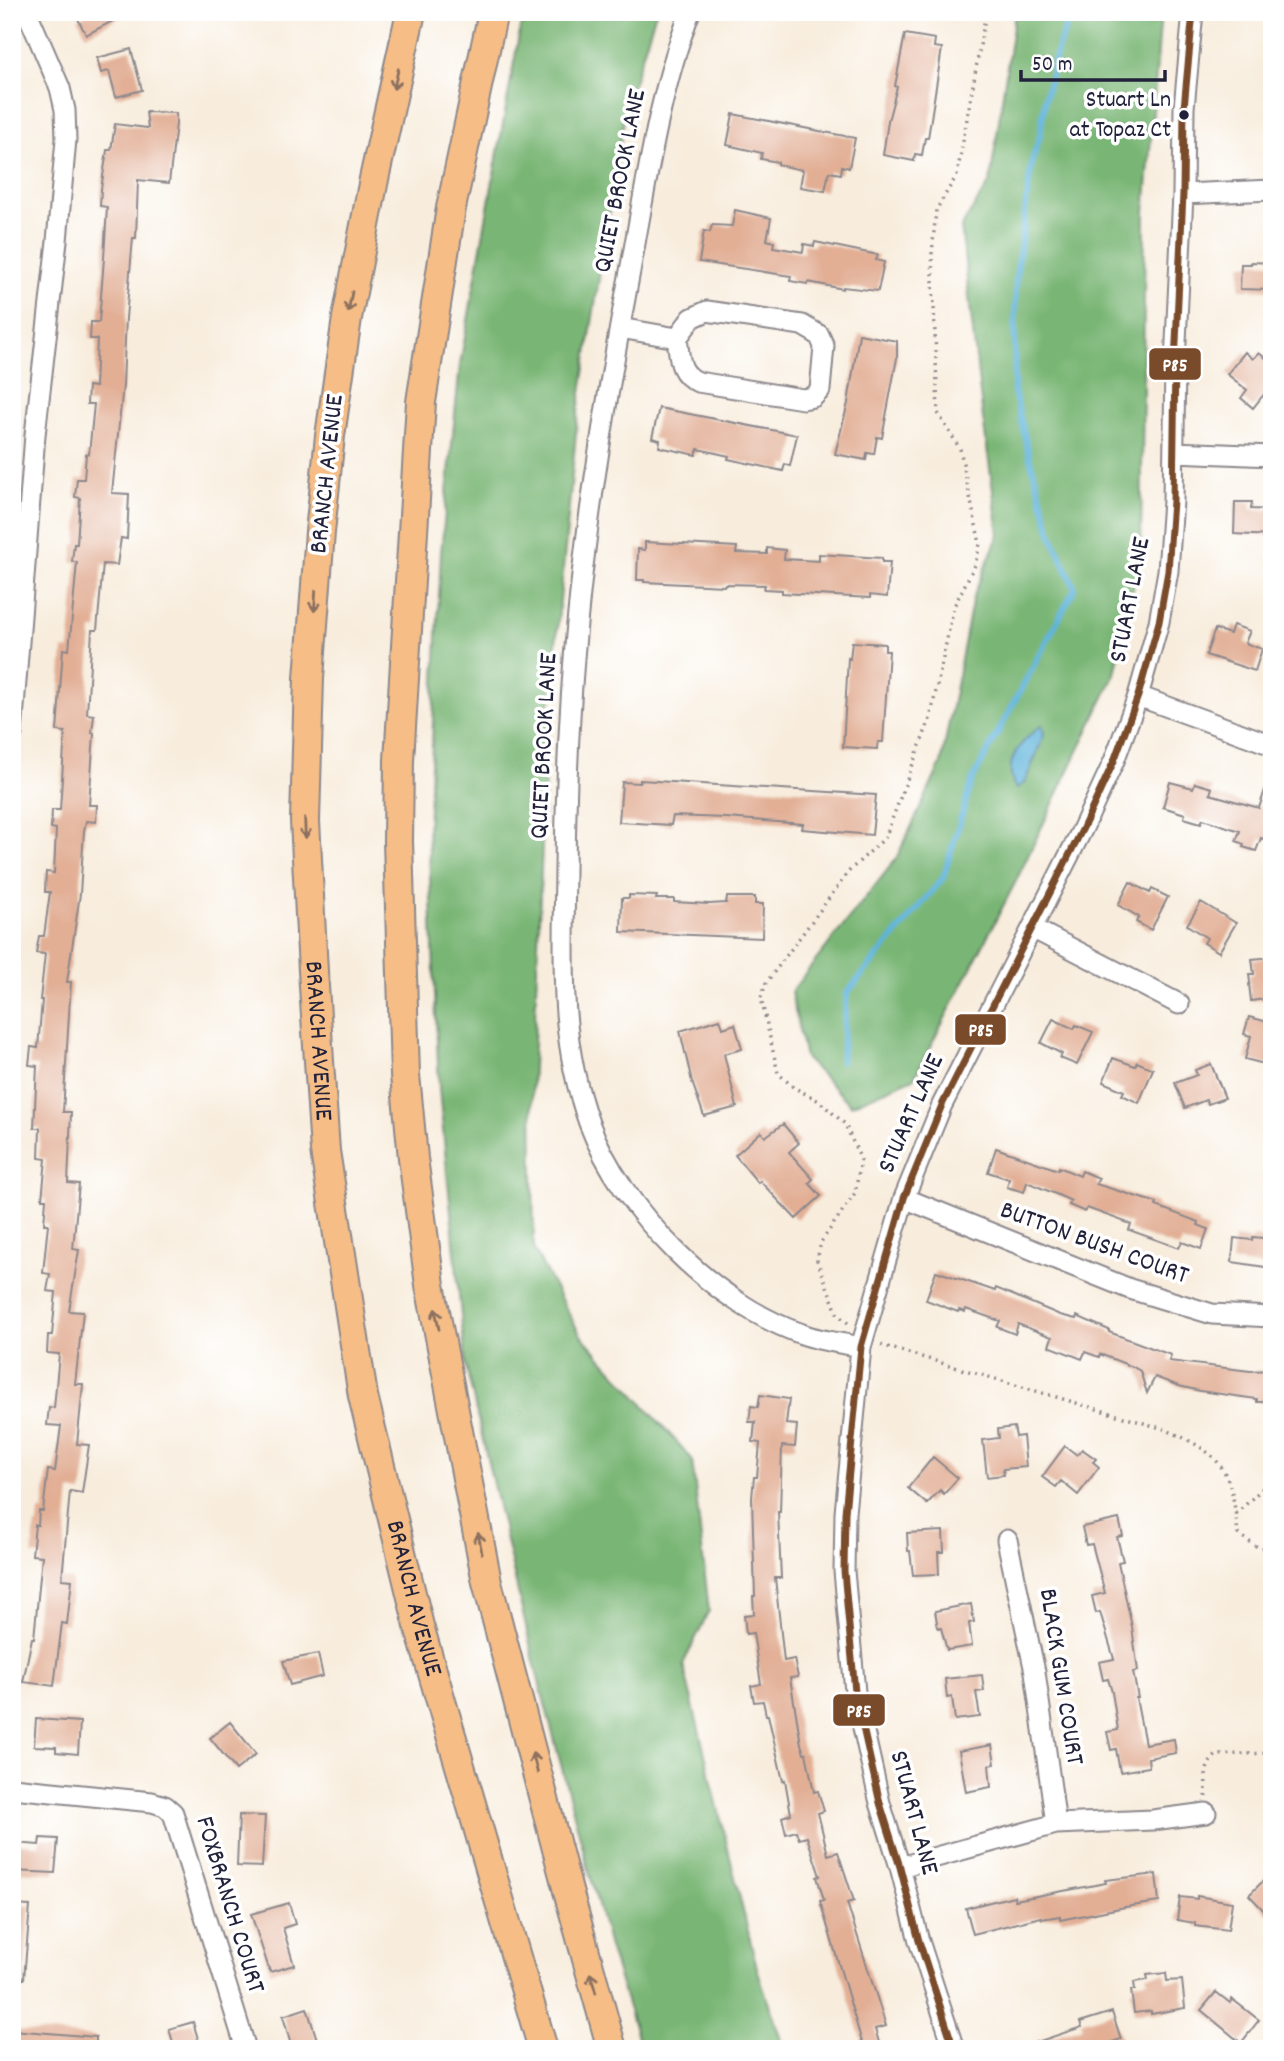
<svg xmlns="http://www.w3.org/2000/svg" width="1284" height="2061" viewBox="0 0 1284 2061" font-family="Dekko,sans-serif">
  <style>
    .forest { fill: #79b675; stroke: #4e6c58; stroke-width: 2 }
    .water { fill: #5fb4db; stroke: #406b8b; stroke-width: 2 }
    .lines { fill: none; stroke-linecap: round; stroke-linejoin: round }
    .stream { stroke: #5fb4db; stroke-width: 6 }
    .building { fill: #e2af95 }
    .minor-casing { stroke: #8d888c; stroke-width: 23 }
    .highway-casing { stroke: #8d888c; stroke-width: 32 }
    .path { stroke: #8d888c; stroke-width: 3.5; stroke-dasharray: 2 5; stroke-linecap: butt }
    .minor { stroke: #fff; stroke-width: 19 }
    .highway { stroke: #f6be86; stroke-width: 28 }
    .bus-1-casing { stroke: #fff; stroke-width: 12 }
    .bus-1 { stroke: #7a4b2a; stroke-width: 7 }
    .oneway { stroke: #8c7060 }
    .bus-dot { fill: #22223b; stroke: #fff; stroke-width: 2.5 }
    .labels { text-anchor: middle; dominant-baseline: central; stroke-width: 7; stroke-linejoin: round; paint-order: stroke }
    .bus-label { font-size: 24px; fill: #22223b; stroke: #fff; text-anchor: end }
    .street-label { font-size: 26px; fill: #22223b; stroke: #fff }
    .line-badge { stroke: #fff; stroke-width: 2.5 }
    .badge-label { font-size: 19px; text-anchor: middle; font-weight: bold; fill: #fff }
  </style>
  <rect width="100%" height="100%" fill="#fff"/>
  <filter id="ink" filterUnits="userSpaceOnUse"><feTurbulence type="fractalNoise" baseFrequency=".0143" numOctaves="2"/><feDisplacementMap in="SourceGraphic" scale="14" xChannelSelector="R" yChannelSelector="G"/><feConvolveMatrix kernelMatrix="1 2 1 2 8 2 1 2 1" color-interpolation-filters="sRGB"/></filter>
  <filter id="wash" filterUnits="userSpaceOnUse"><feTurbulence type="fractalNoise" baseFrequency=".00686" numOctaves="4" result="noise"/><feDisplacementMap in="SourceGraphic" scale="28" xChannelSelector="R" yChannelSelector="G"/><feGaussianBlur stdDeviation="1.57" result="paint"/><feColorMatrix in="noise" values="0 0 0 0 0 0 0 0 0 0 0 0 0 0 0 0 0 1.4 0 .05"/><feComposite in="paint" operator="in"/></filter>
  <g filter="url(#wash)">
    <rect width="100%" height="100%" fill="#f8eddd"/>
    <!-- forest -->
    <path class="forest" d="M523 12H656L626 107 578 412 546 748 532 1092 534 1250 580 1334 692 1459 709 1611 683 1664 757 1968 784 2049H641L609 1947 535 1666 466 1367 439 1089 428 829 441 552 460 365Z
      M1015 12H1161L1145 213 1141 551 1115 674 1016 881 914 1078 851 1105 805 1058 791 992 896 859 941 764 973 597 999 534 982 411 961 227 990 182Z"/>
    <!-- water -->
    <path class="water" d="M1042 725 1044 735 1025 782 1016 789C1001 761 1021 741 1042 725Z"/>
    <g class="lines">
      <!-- stream -->
      <path class="stream" d="M841 1062 847 993 943 878 972 781 1075 588 1053 539 1029 455 1014 391 1016 278 1032 161 1040 135 1046 93 1059 44 1072 12"/>
    </g>
    <g id="blocks">
      <!-- building -->
      <path class="building" d="M91 12H130L86 35 78 19Z
        M905 34 935 39 934 47 942 48 928 138H925L922 155 915 154 914 161 883 155 888 121 897 87 895 86Z
        M131 49 142 90 116 97 109 71 101 73 97 58Z
        M146 112 176 113V124L169 183 138 180 136 238H133L126 318 123 385 112 493 129 494 127 539 121 538 117 565 103 564 97 630H92L87 714 94 715 92 733H94L89 805H97L96 822 86 821 84 831 80 894 67 982H71L63 1112H71L68 1183 79 1184 73 1249 79 1250 69 1311 83 1312 75 1384H83L77 1444 89 1445 82 1493 70 1491 62 1579 72 1580 67 1624 62 1623 54 1686 23 1682 32 1638H34L42 1556 32 1555 35 1525H38L39 1511H43L48 1470 55 1471 61 1426 47 1425 49 1407 54 1408 59 1354 47 1353 48 1335H52L56 1292 47 1291 50 1274 43 1273 48 1224H44L46 1199H42L46 1159 39 1158 40 1128H34L37 1066 29 1065 31 1047 38 1048 42 1000H40L45 954 36 953 39 936H44L50 892H45L46 872 54 873 56 829 51 828 52 810H60L65 732 57 731 63 649 69 650 77 562H72L74 544H77L80 498 75 497 77 479H84L86 454H89L94 404H87L88 386 95 387 97 339H90L91 322H99L104 258 107 207 100 206 101 189 107 150H111L115 124 148 128Z
        M733 114 855 138 849 168 842 166 841 174 829 172 825 191 800 187 803 170 778 165V162L761 159 762 153 727 145Z
        M735 210 771 218 767 240 774 242 773 247 803 252 804 244 814 246 815 242 878 255 876 260 884 262 878 291 843 287V289L808 282 807 284 790 281 791 276 699 262 704 231 710 232 712 225 732 226Z
        M1251 262 1272 263V290L1240 289 1241 264H1251Z
        M859 334 897 341V358L882 438 877 437 874 454 867 453 866 460 835 454 848 403Z
        M1245 352 1253 359 1259 353 1272 363V384L1253 408 1241 398 1247 390 1227 374Z
        M659 408 797 435 790 466 785 464 783 471 728 459 729 456 698 449 696 455 659 447 660 440 652 438Z
        M1235 502H1252L1251 509 1272 510V536L1234 534Z
        M645 542 737 547 736 553 767 554V548L785 550 784 559 819 561V554L882 558V562H890L887 597 870 595V598L782 593V590L764 589 765 585 725 584 724 586 644 582V580H637L638 549 645 550Z
        M1233 625 1250 631 1245 643 1262 649 1255 671 1206 655 1215 629 1230 634Z
        M852 642 885 644V651H889L883 742H878L877 749 843 747 848 658 850 659Z
        M1269 778H1272V825L1267 840 1261 838 1256 851 1243 847 1244 844 1236 841 1240 831 1203 819 1201 823 1184 818 1185 814 1163 807 1170 782 1193 788 1195 783 1212 788 1210 794 1259 808Z
        M640 780 876 795 872 835 802 829 803 824 726 818 673 816 671 825 619 822 622 782 640 783Z
        M1130 882 1150 893 1152 889 1168 897 1151 930 1136 922 1139 917 1118 905Z
        M629 895 657 896 656 899H674V902L709 904 726 903 727 897H755V904H763L762 938 621 932 622 898H629Z
        M1201 902 1236 923 1219 952 1204 943 1207 938 1187 925Z
        M1272 957V998L1251 1001 1249 984 1250 983 1249 974H1254L1252 959Z
        M1249 1017 1272 1023V1066L1245 1059 1251 1036 1244 1034Z
        M720 1019 723 1028 735 1024 742 1049 724 1054 737 1107 704 1116 692 1082 680 1031Z
        M1053 1019 1074 1029 1076 1025 1093 1032 1077 1065 1060 1058 1062 1054 1041 1043Z
        M1113 1058 1135 1066 1137 1062 1153 1069 1139 1103 1122 1095 1124 1091 1103 1082Z
        M1211 1064 1225 1098 1208 1104 1206 1100 1185 1108 1175 1083 1197 1075 1195 1070Z
        M783 1124 799 1143 789 1152 813 1179 809 1183 821 1196 796 1219 760 1181 758 1183 735 1155 761 1132 765 1137Z
        M996 1148 1058 1170 1059 1167 1080 1176 1082 1171 1099 1178 1096 1184 1157 1203 1156 1206 1199 1222 1198 1225 1208 1229 1201 1249 1182 1242 1179 1248 1129 1230 1131 1224 1087 1208 1085 1212 1069 1205 1071 1201 1058 1195 1027 1182 1024 1192 1007 1187 1009 1179 988 1172Z
        M1253 1237 1272 1239V1268L1232 1262 1234 1238 1252 1240Z
        M936 1271 995 1291 996 1288 1060 1315 1076 1319 1077 1316 1109 1330V1332L1171 1355 1169 1361 1250 1371 1272 1370V1402H1257V1399L1200 1391 1179 1386 1155 1377 1147 1393 1140 1371 1133 1367 1100 1354 1099 1357 1085 1352 1082 1359 1049 1346 1052 1337 1018 1324 1015 1334 997 1327 1000 1321 966 1309 965 1312 959 1310 958 1312 926 1300Z
        M760 1395 789 1399 786 1424 797 1425 795 1447 782 1446 780 1512H778L781 1578H775L784 1661 794 1659 798 1677 790 1678 801 1744 804 1753H806L814 1792 818 1791 824 1811 818 1813 828 1855 838 1852 854 1901 847 1903 886 2026 875 2029 881 2049H864L820 1901 824 1900 817 1877 820 1876 807 1837 799 1839 796 1831 786 1834 782 1817 791 1814 785 1780 783 1781 768 1715H766L763 1701 754 1702 751 1686 761 1684 753 1633 746 1634 744 1615 754 1614 753 1596H755L752 1498 754 1477H757L760 1443 753 1442 755 1422H749L751 1406 758 1407Z
        M1014 1427 1016 1437 1023 1436 1026 1467 1003 1469 1004 1475 987 1477 983 1440 999 1438 998 1429Z
        M1065 1446 1077 1455 1082 1449 1096 1459 1093 1462 1099 1467 1078 1495 1061 1481 1056 1487 1042 1477Z
        M933 1457 958 1478 944 1494 940 1490 927 1504 908 1488Z
        M1119 1519 1123 1536 1117 1537 1123 1561 1118 1562 1132 1627 1138 1671 1133 1672 1138 1698H1136L1145 1744 1174 1739 1176 1753 1148 1758 1149 1767 1120 1772 1116 1749 1111 1750 1107 1732 1118 1730 1112 1692 1108 1679 1103 1680 1099 1662 1114 1659 1100 1612 1096 1613 1092 1596 1105 1593 1092 1544 1086 1545 1082 1527Z
        M943 1531 944 1552H938L939 1574 913 1575 910 1551H908L907 1533Z
        M971 1604 974 1622 969 1623 972 1646 947 1650 941 1628H938L935 1611Z
        M318 1654 323 1676 290 1685 283 1661Z
        M982 1675 984 1691 976 1692 980 1717 955 1720 952 1697 947 1698 945 1679Z
        M36 1719 80 1722 78 1754 56 1752V1747L34 1746Z
        M230 1722 256 1754 236 1770 210 1738Z
        M992 1745 995 1764 989 1765 991 1787 966 1792 959 1751Z
        M239 1815 265 1816 262 1867 237 1866Z
        M40 1838 58 1839 55 1873 12 1871 14 1843 39 1845Z
        M1272 1872V1919L1249 1895Z
        M1156 1874 1159 1902 1125 1907 1060 1920V1916L1042 1919 1041 1917 973 1934 966 1908 1014 1896 1015 1900 1106 1883 1105 1880Z
        M1197 1896 1232 1902 1228 1930 1195 1926V1923L1177 1920 1180 1897 1197 1899Z
        M289 1903 295 1924 283 1928 294 1965 270 1972 251 1914Z
        M12 1905 30 1906 24 1979H12Z
        M1166 1973 1167 1981 1182 1980 1185 2008 1151 2014V2011L1134 2013 1131 1990H1135L1134 1982 1148 1980 1147 1975Z
        M1216 1992 1230 2003 1232 1999 1259 2020 1241 2043 1201 2010Z
        M307 2008 320 2049H292L283 2016Z
        M1112 2012 1121 2039 1093 2049H1025V2046L1082 2027 1080 2022Z
        M193 2022 201 2049H175L169 2029Z
        M12 2030 96 2037V2049H12Z"/>
    </g>
  </g>
  <g filter="url(#ink)">
    <use href="#blocks" fill-opacity="0" stroke="#8d888c" stroke-width="2"/>
    <g class="lines">
      <defs>
        <path id="minor" d="M690 12C657 99 645 192 628 282 612 369 597 455 586 542 572 651 566 761 565 871 564 961 558 1037 589 1123 622 1211 714 1304 802 1334 820 1341 842 1343 861 1347
          M1183 194 1272 190
          M707 311 802 325 819 335 824 346 820 390 813 397 803 399 698 382C678 373 680 358 677 338L692 318Z
          M620 328 677 338
          M1174 452 1272 456
          M1138 696 1272 745
          M12 733 35 435 57 241 66 139 65 110 60 88 27 12
          M1032 928 1179 1004
          M904 1198 1130 1289 1212 1314 1272 1317
          M1007 1540 1035 1672 1056 1824
          M12 1788 152 1802 165 1806 173 1813 246 2049
          M900 1867 1056 1824 1153 1820 1206 1813
          M954 2049 919 1941 900 1867 880 1803 855 1692 844 1571 845 1513 861 1347 904 1198 942 1105 1083 828 1114 761 1138 696 1159 622 1168 571 1173 501 1175 363 1183 194 1184 108 1193 12"/>
        <g id="highway">
          <path id="s1" d="M411 12 374 179 347 318 330 436 320 532 309 678 305 821 313 971 325 1151 363 1396 419 1626 543 2049"/>
          <path d="M493 12 451 208 421 402 399 760 398 841 405 1075 413 1158 430 1285 487 1582 568 1891 612 2049"/>
        </g>
      </defs>
      <!-- minor casing -->
      <use href="#minor" class="minor-casing"/>
      <!-- highway casing -->
      <use href="#highway" class="highway-casing"/>
      <!-- path -->
      <path class="path" d="M848 1323 838 1315 817 1260 821 1242 855 1193 861 1160 845 1124 819 1101 793 1087 778 1073 761 998 766 983 850 870 885 838 930 719 954 606 975 565 980 544 960 449 938 413 932 254 936 210 957 175 986 12
        M881 1345 1164 1429C1225 1455 1231 1469 1238 1534L1259 1548 1272 1549
        M1236 1514 1272 1479
        M1206 1797C1206 1781 1203 1765 1217 1755L1272 1753"/>
      <!-- minor -->
      <use href="#minor" class="minor"/>
      <!-- highway -->
      <use href="#highway" class="highway"/>
      <defs>
        <path id="bus-1" d="M954 2049 919 1941 900 1867 880 1803 855 1692 844 1571 845 1513 861 1347 904 1198 942 1105 1083 828 1114 761 1138 696 1159 622 1168 571 1173 501 1175 363 1183 194 1184 108 1193 12"/>
      </defs>
      <!-- bus-1 casing -->
      <use href="#bus-1" class="bus-1-casing"/>
      <!-- bus-1 -->
      <use href="#bus-1" class="bus-1"/>
    </g>
    <!-- one-way arrows -->
    <defs><path id="oneway-shaft" d="M-6 0H5M1.5-3L5.5 0L1.5 3" fill="none" stroke-width="1.6" stroke-linecap="round" stroke-linejoin="round" transform="scale(1.75)"/></defs>
    <g class="oneway">
      <use href="#oneway-shaft" transform="translate(396 79) rotate(103)"/>
      <use href="#oneway-shaft" transform="translate(350 302) rotate(101)"/>
      <use href="#oneway-shaft" transform="translate(315 601) rotate(94)"/>
      <use href="#oneway-shaft" transform="translate(305 828) rotate(88)"/>
      <use href="#oneway-shaft" transform="translate(437 1319) rotate(-101)"/>
      <use href="#oneway-shaft" transform="translate(480 1543) rotate(-101)"/>
      <use href="#oneway-shaft" transform="translate(535 1763) rotate(-104)"/>
      <use href="#oneway-shaft" transform="translate(593 1983) rotate(-106)"/>
    </g>
  </g>
  <!-- markers -->
  <circle class="bus-dot" cx="1184" cy="115" r="6"/>
  <g class="labels">
    <!-- bus labels -->
    <g class="bus-label">
      <text x="1171" y="101">Stuart Ln<tspan x="1171" dy="30">at Topaz Ct</tspan></text>
    </g>
    <!-- street labels -->
    <g class="street-label">
      <text transform="translate(621 181) rotate(-79)">QUIET BROOK LANE</text>
      <text transform="translate(328 474) rotate(-84)">BRANCH AVENUE</text>
      <text transform="translate(1131 600) rotate(-79)">STUART LANE</text>
      <text transform="translate(545 746) rotate(-87)">QUIET BROOK LANE</text>
      <text stroke="none"><textPath href="#s1" startOffset="1038">BRANCH AVENUE</textPath></text>
      <text transform="translate(912 1114) rotate(-66)">STUART LANE</text>
      <text transform="translate(1094 1244) rotate(20)">BUTTON BUSH COURT</text>
      <text stroke="none"><textPath href="#s1" startOffset="1605">BRANCH AVENUE</textPath></text>
      <text transform="translate(1060 1677) rotate(81)">BLACK GUM COURT</text>
      <text transform="translate(913 1813) rotate(75)">STUART LANE</text>
      <text transform="translate(229 1905) rotate(73)">FOXBRANCH COURT</text>
    </g>
  </g>
  <g class="line-badge">
    <rect x="1148" y="347" width="54" height="34" rx="7" fill="#7a4b2a"/>
    <rect x="954" y="1013" width="53" height="33" rx="7" fill="#7a4b2a"/>
    <rect x="832" y="1693" width="54" height="34" rx="7" fill="#7a4b2a"/>
  </g>
  <g class="badge-label">
    <text x="1175" y="371">P85</text>
    <text x="981" y="1036">P85</text>
    <text x="859" y="1717">P85</text>
  </g>
  <!-- margin -->
  <rect width="1284" height="2061" fill="none" stroke="#fff" stroke-width="42"/>
  <!-- scale -->
  <path d="M1021 70v10h144v-10" fill="none" stroke="#22223b" stroke-width="3.5"/>
  <text x="1032" y="70" font-size="21" fill="#22223b" stroke="#ffffff" stroke-width="5" paint-order="stroke">50 m</text>
</svg>
